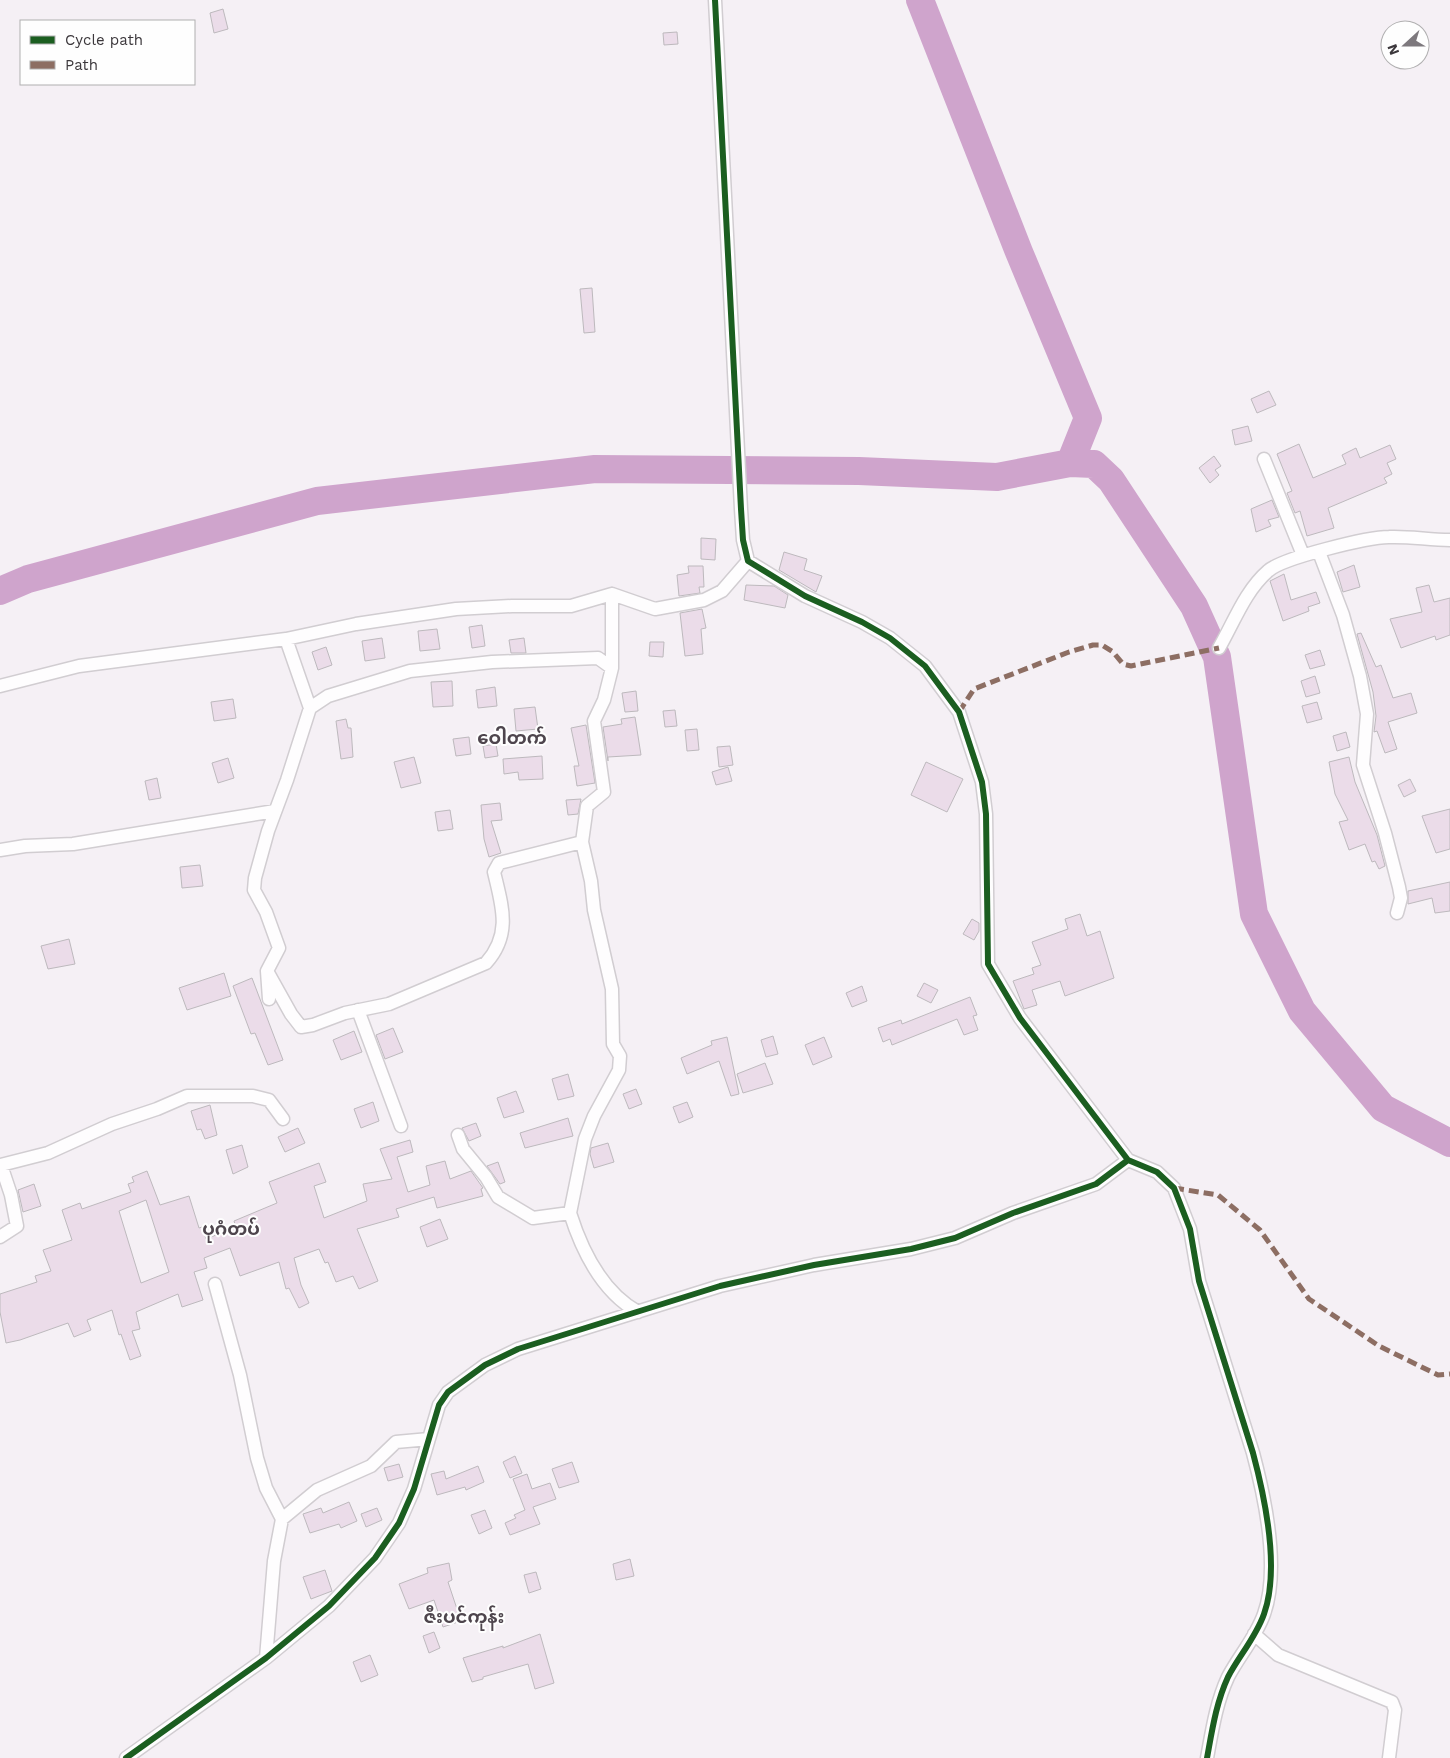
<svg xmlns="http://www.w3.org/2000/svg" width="1450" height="1758" viewBox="0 0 1450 1758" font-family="'Work Sans','Noto Sans Myanmar',sans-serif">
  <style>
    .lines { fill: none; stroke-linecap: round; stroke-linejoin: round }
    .river { stroke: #cfa4cc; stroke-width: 28 }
    .building { fill: #ebdce9; stroke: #bdb9bd; fill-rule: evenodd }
    .street-casing { stroke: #d1cdd1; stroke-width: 15 }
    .street { stroke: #fefdfe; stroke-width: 12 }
    .quiet { stroke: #8d6e63; stroke-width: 5; stroke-dasharray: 10 5; stroke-linecap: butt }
    .cycleway-casing { stroke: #fefefe; stroke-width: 9 }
    .cycleway { stroke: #1b5e20; stroke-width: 6 }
    .labels { text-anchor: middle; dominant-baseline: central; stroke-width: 4; stroke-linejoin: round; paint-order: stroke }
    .quarter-label { font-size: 18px; font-weight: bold; fill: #4e454d; stroke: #fefefe }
  </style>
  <rect width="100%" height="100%" fill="#f5f0f5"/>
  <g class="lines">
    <!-- river -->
    <path class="river" d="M1070 463 1094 464 1111 480 1194 606 1217 657 1254 914 1302 1011 1383 1108 1450 1143
      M0 591 28 579 317 501 595 469 859 471 997 477 1070 463 1088 418 1019 252 920 0"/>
  </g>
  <!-- building -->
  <path class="building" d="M223 9 228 29 214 33 210 13Z
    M677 32 678 44 664 45 663 33Z
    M592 288 595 332 584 333 580 289Z
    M1269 391 1276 405 1257 413 1251 399Z
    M1248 426 1252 441 1235 445 1232 430Z
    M1299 444 1313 478 1346 464 1342 455 1356 448 1360 458 1390 445 1396 459 1387 463 1392 474 1384 478 1387 483 1328 508 1334 528 1307 536 1300 511 1295 513 1287 493 1292 491 1277 454Z
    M1214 456 1221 466 1215 470 1219 475 1210 483 1199 468Z
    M1272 500 1279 517 1268 520 1271 526 1256 532 1251 509Z
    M701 538 716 539 715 560 701 559Z
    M784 552 807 559 804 570 822 576 816 592 779 570Z
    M1354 565 1360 587 1343 592 1337 572Z
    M688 566H703L704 587H699L700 593 679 596 677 575 689 573Z
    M1284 574 1291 600 1316 592 1320 603 1308 607 1309 611 1283 621 1270 581Z
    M746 585 774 586 788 595 785 608 744 600Z
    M1429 585 1434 602 1450 598V635L1436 640 1435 636 1401 648 1390 619 1422 612 1416 588Z
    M702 609 706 628 701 629 703 654 685 656 680 613Z
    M482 625 485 646 472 648 469 627Z
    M437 629 440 649 420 651 418 631Z
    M1361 633 1376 667 1381 665 1393 698 1411 693 1417 713 1388 722 1397 749 1385 753 1377 731 1374 732 1376 716 1373 692 1357 634Z
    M382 638 385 658 365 661 362 641Z
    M524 638 526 653H511L509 640Z
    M650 642H664L663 657 649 656Z
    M326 647 332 665 318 670 312 652Z
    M1320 650 1325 665 1310 669 1305 655Z
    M1315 676 1320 693 1306 697 1301 681Z
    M452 681 453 706 433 707 431 682Z
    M495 687 497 706 478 708 476 690Z
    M636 691 638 711 625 712 622 693Z
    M233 699 236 718 214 721 211 702Z
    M1317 702 1322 719 1307 723 1302 706Z
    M535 707 538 729 516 731 514 709Z
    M675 710 677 726 665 727 663 711Z
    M635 717 641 755 608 757V761L603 727 622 724 621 719Z
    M346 719 348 728H351L353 757 341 759 336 721Z
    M586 725 595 783 577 786 574 766H579L571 728Z
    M697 729 699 750 687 751 685 730Z
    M1346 732 1350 747 1337 751 1333 736Z
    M469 737 471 754 456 756 453 739Z
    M496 744 498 756 485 758 483 746Z
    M730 746 733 765 719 767 717 747Z
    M542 756 543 779 519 780 518 772 504 774 503 759Z
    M414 757 421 783 401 788 394 762Z
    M1349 757 1355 782 1377 835 1385 866 1379 869 1375 861 1372 862 1365 844 1349 850 1339 822 1348 820 1335 794 1329 762Z
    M228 758 234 778 218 783 212 763Z
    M926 762 963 779 947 812 911 795Z
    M728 767 732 781 716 785 712 772Z
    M157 778 161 798 149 800 145 781Z
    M1410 779 1416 791 1404 797 1398 785Z
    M581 799 578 814 568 815 566 800Z
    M500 803 502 820 491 821 501 853 489 857 484 839 481 805Z
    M1450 809V849L1436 853 1422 816Z
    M450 810 453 829 438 831 435 812Z
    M200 865 203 886 182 888 180 867Z
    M1450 882V911L1435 913 1432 898 1408 904V891Z
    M1080 914 1087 936 1100 931 1114 978 1065 996 1060 981 1032 990 1037 1005 1024 1009 1013 981 1034 974 1032 968 1041 965 1032 942 1068 929 1065 919Z
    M972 919 979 923V931L974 940 963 934Z
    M69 939 75 964 48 969 41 946Z
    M224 973 231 996 187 1010 179 988Z
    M252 978 283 1060 268 1065 255 1033 251 1034 233 986Z
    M924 983 938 990 931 1003 917 996Z
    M862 986 867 1001 852 1007 846 993Z
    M970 997 977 1015 973 1016 978 1030 964 1035 957 1019 892 1045 890 1039 883 1042 878 1028 901 1020 902 1024Z
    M393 1028 403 1052 385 1059 376 1035Z
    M354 1031 362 1052 341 1060 333 1040Z
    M773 1036 778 1054 766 1057 761 1040Z
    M727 1037 739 1094 731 1096 719 1061 687 1074 681 1058 712 1045 711 1041Z
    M824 1037 832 1057 813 1065 805 1045Z
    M765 1063 773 1084 743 1093 737 1074Z
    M568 1074 574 1096 558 1100 552 1079Z
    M636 1089 642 1104 629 1109 623 1094Z
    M516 1091 524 1112 504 1118 497 1098Z
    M373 1102 379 1121 361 1128 354 1109Z
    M687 1102 693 1117 679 1123 673 1107Z
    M210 1105 217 1135 205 1139 201 1129 197 1130 191 1111Z
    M568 1118 573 1136 525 1148 520 1133Z
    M476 1123 481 1136 469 1141 462 1128Z
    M298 1128 305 1143 285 1152 278 1137Z
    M410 1140 413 1152 397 1157 408 1192 430 1185 426 1166 445 1161 450 1179 471 1171 483 1188 481 1189 483 1196 437 1208 434 1197 396 1209 399 1217 357 1229 378 1281 359 1289 353 1276 336 1282 328 1262 325 1263 319 1249 294 1258 301 1285 309 1303 299 1308 289 1288 286 1289 279 1262 240 1276 230 1248 204 1258 207 1268 194 1272 203 1300 182 1307 178 1294 136 1312 140 1329 132 1331 141 1356 130 1360 121 1334 119 1335 112 1310 87 1320 91 1330 74 1337 68 1323 20 1340 6 1343 0 1312V1294L37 1282 35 1276 51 1271 43 1250 72 1240 62 1210 80 1203 82 1209 131 1192 128 1184 134 1182 132 1177 147 1171 160 1205 189 1196 199 1228 202 1227 206 1239 236 1227 234 1221 277 1203 269 1182 319 1163 326 1182 314 1186 324 1218 367 1201 363 1184 392 1179 380 1149ZM146 1200 169 1272 141 1283 119 1211Z
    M608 1143 614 1162 594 1168 590 1154 591 1148Z
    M242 1145 248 1167 233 1174 226 1150Z
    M498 1162 505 1182 500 1184 487 1166Z
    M34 1184 41 1206 23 1212 18 1190Z
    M440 1219 448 1239 427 1247 420 1227Z
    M515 1456 522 1473 510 1478 503 1462Z
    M572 1462 579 1482 559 1488 552 1469Z
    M399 1464 403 1477 388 1481 384 1468Z
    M478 1466 484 1482 466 1490 465 1487 437 1495 431 1474 444 1471 446 1479Z
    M527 1474 532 1489 550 1483 556 1499 533 1507 540 1524 510 1535 505 1523 516 1518 514 1515 525 1510 513 1479Z
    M349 1502 357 1521 341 1528 339 1524 310 1533 303 1514 321 1508 323 1513Z
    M377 1508 382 1520 366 1527 361 1514Z
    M485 1510 492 1528 479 1534 471 1515Z
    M630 1559 634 1576 616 1580 613 1564Z
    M449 1563 452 1580 448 1582 461 1621 443 1627 434 1600 409 1609 399 1584 428 1573 427 1568Z
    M325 1570 332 1591 311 1599 303 1577Z
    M536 1572 541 1589 529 1593 524 1575Z
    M434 1632 440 1648 429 1653 423 1636Z
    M540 1634 554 1683 535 1689 528 1664 483 1677V1679L472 1682 463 1658 503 1646V1648Z
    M370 1655 378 1675 361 1682 353 1662Z"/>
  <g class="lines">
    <defs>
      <path id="street" d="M715 0 741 509 743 540 748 561 805 596 862 622 890 638 925 666 959 712 982 782 986 814 988 964 1020 1018 1128 1160 1157 1172 1174 1188 1190 1229 1199 1281 1253 1453C1265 1498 1280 1569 1264 1614 1256 1637 1239 1656 1228 1677 1216 1703 1212 1731 1207 1758
        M1264 459 1303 555
        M1319 552 1343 615 1360 676 1367 714 1363 765 1385 833 1399 887 1401 898 1397 913
        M286 639 310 708
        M1219 648C1234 622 1245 591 1268 571 1282 558 1368 537 1389 537 1409 536 1429 540 1450 540
        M0 686 79 666 286 639 356 624 456 609 512 606H571L612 594 655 609 704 600 722 591 748 561
        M0 850 25 846 73 844 275 811
        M267 971 291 1014 301 1027 313 1025 345 1013 389 1004 486 963C512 934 502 906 494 872L499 863 582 842 587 806 604 792 594 721 604 700 612 668V594
        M269 999 267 971 279 948 266 912 254 890 255 878 268 831 287 780 310 708 328 696 410 671 492 662 598 658 612 668
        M358 1010 401 1126
        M458 1135 463 1149 486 1177 498 1197 533 1218 570 1213C582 1251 602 1292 638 1312
        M570 1213 585 1139 594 1116 619 1070 620 1056 613 1044 612 989 594 910 591 881 582 842
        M0 1237 17 1226 11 1195 1 1165 48 1153 112 1124 157 1109 187 1096H253L269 1100 283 1119
        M215 1284 240 1375 257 1458 266 1488 282 1519
        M1254 1634 1278 1655 1392 1702 1395 1710 1389 1758
        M266 1658 274 1561 282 1519 317 1490 371 1466 396 1442 429 1439
        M126 1758 266 1658 329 1606 375 1558 399 1523 414 1489 439 1405 448 1392 485 1365 518 1349 720 1286 814 1265 911 1249 955 1238 1013 1213 1096 1184 1128 1160"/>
    </defs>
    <!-- street casing -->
    <use href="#street" class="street-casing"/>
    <!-- street -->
    <use href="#street" class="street"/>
    <!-- quiet -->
    <path class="quiet" d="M959 712 974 689 1069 652 1093 645H1102L1113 652 1123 664 1131 666 1219 648
      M1174 1188 1218 1195 1260 1230 1309 1299 1379 1346 1438 1375 1450 1374"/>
    <defs>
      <path id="cycleway" d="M715 0 741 509 743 540 748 561 805 596 862 622 890 638 925 666 959 712 982 782 986 814 988 964 1020 1018 1128 1160 1157 1172 1174 1188 1190 1229 1199 1281 1253 1453C1265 1498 1280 1569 1264 1614 1256 1637 1239 1656 1228 1677 1216 1703 1212 1731 1207 1758
        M126 1758 266 1658 329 1606 375 1558 399 1523 414 1489 439 1405 448 1392 485 1365 518 1349 720 1286 814 1265 911 1249 955 1238 1013 1213 1096 1184 1128 1160"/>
    </defs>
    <!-- cycleway casing -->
    <use href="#cycleway" class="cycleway-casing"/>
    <!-- cycleway -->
    <use href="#cycleway" class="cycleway"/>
  </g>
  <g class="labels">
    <!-- quarter labels -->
    <g class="quarter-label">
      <text x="512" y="737">ဝေါတက်</text>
      <text x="231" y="1228">ပုဂံတပ်</text>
      <text x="464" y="1616">ဇီးပင်ကုန်း</text>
    </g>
  </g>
  <!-- legend -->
  <rect x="20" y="20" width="175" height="65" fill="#fefefe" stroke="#b0afb0"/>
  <rect x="30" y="36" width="25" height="8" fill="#1b5e20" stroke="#b0afb0"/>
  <text x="65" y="45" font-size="15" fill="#3c383c">Cycle path</text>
  <rect x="30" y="61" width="25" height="8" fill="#8d6e63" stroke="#b0afb0"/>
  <text x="65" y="70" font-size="15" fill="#3c383c">Path</text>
  <!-- north arrow -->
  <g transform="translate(1405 45) rotate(249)"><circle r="24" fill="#fefefe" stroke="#b0afb0"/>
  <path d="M0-4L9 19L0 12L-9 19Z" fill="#7d787d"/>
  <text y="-8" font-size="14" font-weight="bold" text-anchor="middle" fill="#3c383c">N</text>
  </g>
</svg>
